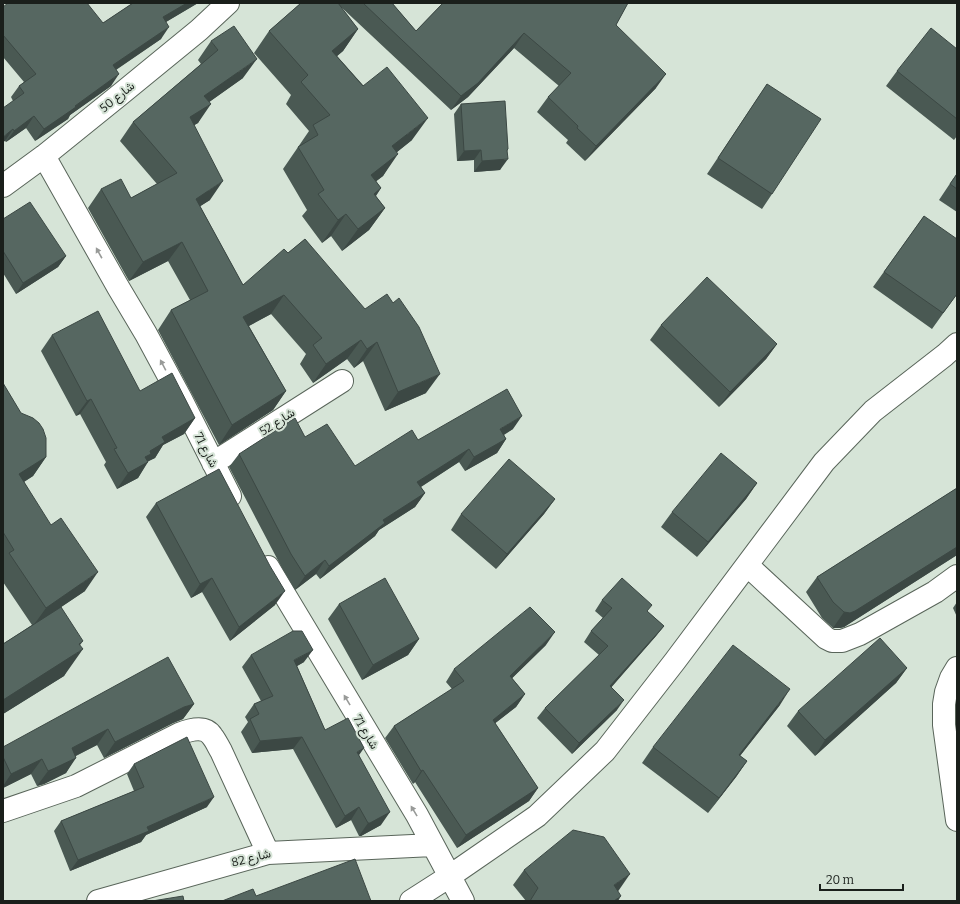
<svg xmlns="http://www.w3.org/2000/svg" width="960" height="904" viewBox="0 0 960 904" font-family="Bitter,Vazirmatn,serif">
  <style>
    .lines { fill: none; stroke-linecap: round; stroke-linejoin: round }
    .minor-casing { stroke: #59655a; stroke-width: 24 }
    .minor { stroke: #fff; stroke-width: 22 }
    .wall { fill: #4a5953 }
    .shaded-wall { fill: #3c4844 }
    .building { fill: #566761; stroke: #3c4844 }
    .oneway { fill: #989a98 }
    .labels { text-anchor: middle; dominant-baseline: central; stroke-width: 4; stroke-linejoin: round; paint-order: stroke }
    .street-label { font-size: 12px; fill: #1a1f1b; stroke: #d6e4d7 }
  </style>
  <rect width="100%" height="100%" fill="#d6e4d7"/>
  <g class="lines">
    <defs>
      <path id="minor" d="M44 156 118 287 146 334 181 399 230 496
        M3 186 44 156 122 93 199 30 228 3
        M213 463 342 381
        M747 565 826 638 832 641H842L860 634 935 592 957 576
        M268 567 417 815 463 901
        M957 668 951 678 946 692 944 704V725L957 820
        M3 811 76 786 179 734C189 730 205 725 212 736 216 741 218 746 221 751L268 853
        M98 901 268 853 433 845
        M411 901 450 876 537 816 605 751 675 661 824 462 873 411 945 355 957 344"/>
    </defs>
    <!-- minor casing -->
    <use href="#minor" class="minor-casing"/>
    <!-- minor -->
    <use href="#minor" class="minor"/>
  </g>
  <!-- wall -->
  <path class="wall" d="M133 3H198L166 22 161 39 116 70 111 86 70 115 68 119 35 141 26 128 6 142 5 141 13 101 11 97 19 86 24 82 3 57V7L103 23Z
    M301 3H392L416 31 442 4 441 3H628L616 25 656 88 585 161 566 143 568 140 537 112 548 97 559 86 514 48 468 97 451 110 340 6 358 29 343 51 337 56 412 140 397 152 383 176 376 181 381 188 376 196 385 208 369 230 342 251 331 236 322 243 302 216 307 210 283 169 309 131 286 104 291 95 254 53 269 31Z
    M211 41 243 78 209 102 198 123 194 125 210 200 200 206 243 285 288 253 305 239 426 393 385 411 363 361 354 368 347 359 313 383 300 364 306 354 271 314 249 326 286 391 273 410 219 445 158 330 171 310 190 300 168 261 129 281 88 208 101 189 131 198 157 184 120 141 133 122 201 64 198 60Z
    M957 49V136L954 140 886 86 897 71Z
    M767 84 772 194 762 209 707 174Z
    M461 104 508 149 500 170 474 172V160L457 161 454 114Z
    M957 173V212L939 200Z
    M924 216 957 294 932 329 873 287Z
    M3 219 66 256 58 267 16 294 3 273Z
    M661 325 777 344 766 359 719 407 650 340Z
    M52 335 140 391 195 418 184 434 163 445 155 458 148 461 138 478 117 489 104 465 106 462 80 414 76 416 41 351Z
    M3 383 46 457 33 476 24 482 85 591 61 607 80 645 64 676 3 714V644L32 625 3 582Z
    M513 429 504 435 506 439 497 453 465 471 459 462 421 487 425 493 415 507 379 530 375 536 320 579 316 574 295 590 282 568 229 467 239 454 305 437 355 466 418 440Z
    M757 483 746 499 697 557 661 527 672 512Z
    M957 488V555L844 627 840 628H833L822 618 806 592 817 577Z
    M555 499 544 514 496 569 451 530 461 514Z
    M156 503 275 605 230 641 202 592 191 598 146 517Z
    M602 600 647 611 664 626 656 636 611 687 617 710 572 754 537 718 545 708 599 655 584 642 591 631 603 618 595 611Z
    M957 602V617L953 608Z
    M339 604 419 639 408 655 362 680 328 619Z
    M546 645 512 678 525 694 516 707 495 723 538 788 529 801 457 848 415 782 413 784 385 738 394 726 452 689 446 682 454 669Z
    M251 655 304 662 297 666 325 730 359 755 381 825 361 836H359L351 820 336 828 293 749 252 753 241 732 248 722 245 717 254 704 261 701 242 667Z
    M907 668 896 683 815 756 787 726 798 711Z
    M194 704 183 719 173 723 104 758 97 745 76 756 66 773 44 784 37 786 31 774 3 788V747Z
    M780 705 740 756 747 761 736 777 708 813 642 763 653 747Z
    M134 764 207 807 146 835 141 842 70 871 54 831 61 821 134 791 127 774Z
    M524 870 619 890 618 891V901H526L513 885Z"/>
  <!-- shaded-wall -->
  <path class="shaded-wall" d="M187 3H198L154 29 163 17Z
    M169 27 161 39 105 77 113 65Z
    M358 29 343 51 317 73 332 51Z
    M524 33 514 48 468 97 451 110 461 96Z
    M257 59 243 78 191 115 204 96Z
    M119 74 111 86 70 115 68 119 35 141 44 129Z
    M666 74 656 88 585 161 596 146Z
    M211 104 198 123 176 136 190 117Z
    M34 116 26 128 6 142 14 131Z
    M428 118 412 140 377 168 392 146Z
    M13 129 5 141 3 142V137Z
    M508 149 501 160 508 159 500 170 474 172 482 161Z
    M481 150 474 160 457 161 464 151Z
    M398 154 383 176 356 197 371 175Z
    M223 181 210 200 182 218 196 199Z
    M381 188 366 210 374 194Z
    M385 208 369 230 342 251 358 229Z
    M346 214 331 236 322 243 338 220Z
    M182 242 168 261 129 281 143 262Z
    M66 256 58 267 16 294 23 283Z
    M284 295 271 314 230 336 243 317Z
    M361 340 347 359 313 383 326 364Z
    M377 342 363 361 354 368 367 349Z
    M777 344 766 359 719 407 730 392Z
    M440 374 426 393 385 411 398 392Z
    M286 391 273 410 219 445 232 425Z
    M91 399 80 414 76 416 87 401Z
    M522 416 513 429 491 442 500 429Z
    M195 418 184 434 163 445 155 458 145 463 148 462 138 478 117 489 128 473 150 451 162 437Z
    M506 439 497 453 465 471 474 457Z
    M469 449 459 462 408 495 417 482Z
    M46 457 33 476 6 493 19 474Z
    M757 483 746 499 697 557 708 542Z
    M425 493 415 507 379 530 375 536 320 579 329 566 383 520Z
    M555 499 544 514 496 569 507 554Z
    M957 547V555L844 627 840 628H833L844 612Z
    M325 560 316 574 295 590 305 576Z
    M98 572 85 591 33 626 46 608Z
    M212 578 202 592 191 598 200 584Z
    M285 591 275 605 230 641 239 627Z
    M664 626 656 636 603 697 610 686Z
    M555 632 546 645 501 689 510 676Z
    M419 639 408 655 362 680 373 665Z
    M83 641 72 656 83 649 64 676 3 714V700Z
    M313 650 304 662 285 673 294 660Z
    M907 668 896 683 815 756 825 740Z
    M790 689 780 705 728 771 739 755Z
    M525 694 516 707 484 732 493 720Z
    M624 700 617 710 572 754 579 743Z
    M194 704 183 719 173 723 104 758 115 742 184 707Z
    M108 729 97 745 61 763 72 748Z
    M302 737 293 749 252 753 260 741Z
    M364 748 355 761 357 752Z
    M76 758 66 773 44 784 37 786 48 771Z
    M42 759 31 774 3 788V786L11 774Z
    M747 761 736 777 708 813 719 798Z
    M423 770 415 782 413 784 421 771Z
    M538 788 529 801 457 848 466 835Z
    M214 797 207 807 146 835 141 842 70 871 78 860 147 827Z
    M359 807 351 820 336 828 345 816Z
    M390 812 381 825 361 836H359L368 823Z
    M630 874 619 890 603 901 614 885Z
    M621 896 618 901H614Z"/>
  <!-- building -->
  <path class="building" d="M8 3H87L103 23 133 3H187L163 17 169 27 113 65 119 74 75 106 76 107 44 129 34 116 14 131 13 129 3 137V108L24 93 19 86 36 74 3 35V7Z
    M301 3H338L358 29 332 51 363 86 387 67 428 118 392 146 398 154 371 175 381 188 374 194 385 208 358 229 346 214 338 220 318 194 324 190 298 147 318 135 313 125 330 115 301 82 308 75 269 31Z
    M363 3H392L416 31 443 3H628L616 25 666 74 596 146 577 128 578 126 548 97 571 73 524 33 478 83 461 96Z
    M234 26 257 59 204 96 211 104 190 117 223 181 196 199 243 285 284 249 288 253 305 239 365 309 387 294 393 303 399 298 419 327 440 374 398 392 377 342 367 349 361 340 326 364 313 345 322 338 284 295 243 317 286 391 232 425 171 310 208 291 182 242 143 262 101 189 121 179 131 198 177 173 133 122 218 50 211 41Z
    M931 28 957 49V119L897 71Z
    M767 84 821 119 772 194 718 158Z
    M505 101 508 149 507 150 508 159 482 161 481 150 464 151 461 104Z
    M957 174V189L950 184Z
    M30 202 66 256 23 283 3 251V219Z
    M924 216 957 239V294L943 313 884 272Z
    M707 277 777 344 730 392 661 325Z
    M98 311 140 391 172 373 195 418 162 437 165 442 150 451 151 454 145 457 148 462 128 473 114 449 117 448 91 399 87 401 52 335Z
    M3 383 21 413 33 418 39 423 43 429 46 438V457L19 474 51 525 61 518 98 572 46 608 9 553 14 550 3 532Z
    M507 389 522 416 500 429 506 439 474 457 469 449 417 482 425 493 383 520 385 523 329 566 325 560 305 576 291 554 239 454 295 418 305 437 327 424 355 466 412 430 418 440Z
    M721 453 757 483 708 542 672 512Z
    M509 459 555 499 507 554 461 514Z
    M219 469 270 566 285 591 239 627 212 578 200 584 156 503Z
    M957 488V547L855 611 850 613 844 612 833 602 817 577Z
    M385 578 419 639 373 665 339 604Z
    M622 578 652 605 647 611 664 626 610 686 624 700 579 743 545 708 608 646 591 631 612 608 602 600Z
    M61 607 83 641 79 644 83 649 3 700V644Z
    M530 607 555 632 510 676 525 694 493 720 538 788 466 835 423 770 421 771 394 726 464 681 454 669Z
    M293 631H302L313 650 294 660 325 730 348 718 364 748 357 752 390 812 370 823H368L359 807 345 816 302 737 260 741 250 719 259 714 254 704 273 696 251 655Z
    M880 638 907 668 825 740 798 711Z
    M733 645 790 689 739 755 747 761 719 798 653 747Z
    M168 657 194 704 184 707 115 742 108 729 72 748 76 758 55 768 48 771 42 759 11 774 3 757V747Z
    M187 737 214 797 147 827 149 831 78 860 61 821 144 787 134 764Z
    M573 830 604 837 630 874 614 885 621 896 614 901H530L538 888 524 870Z
    M355 859 371 901H222L253 889 256 896Z
    M183 896 184 901H152Z"/>
  <!-- one-way arrows -->
  <defs><path id="oneway-solid" d="M-6-.8H1V-3.2L6.5 0L1 3.2V.8H-6Z"/></defs>
  <g class="oneway">
    <use href="#oneway-solid" transform="translate(99 253) rotate(-119)"/>
    <use href="#oneway-solid" transform="translate(163 365) rotate(-118)"/>
    <use href="#oneway-solid" transform="translate(347 700) rotate(-121)"/>
    <use href="#oneway-solid" transform="translate(414 811) rotate(-121)"/>
  </g>
  <g class="labels">
    <!-- street labels -->
    <g class="street-label">
      <text transform="translate(117 97) rotate(-39)">شارع 50</text>
      <text transform="translate(277 422) rotate(-33)">شارع 52</text>
      <text transform="translate(206 450) rotate(63)">شارع 71</text>
      <text transform="translate(366 732) rotate(59)">شارع 71</text>
      <text transform="translate(251 858) rotate(-14)">شارع 82</text>
    </g>
  </g>
  <!-- border -->
  <rect width="960" height="904" fill="none" stroke="#1a1f1b" stroke-width="8"/>
  <!-- scale -->
  <path d="M820 884v6h83v-6" fill="none" stroke="#1a1f1b" stroke-width="2"/>
  <text x="826" y="884" font-size="12" fill="#1a1f1b" stroke="#d6e4d7" stroke-width="3" paint-order="stroke">20 m</text>
</svg>
